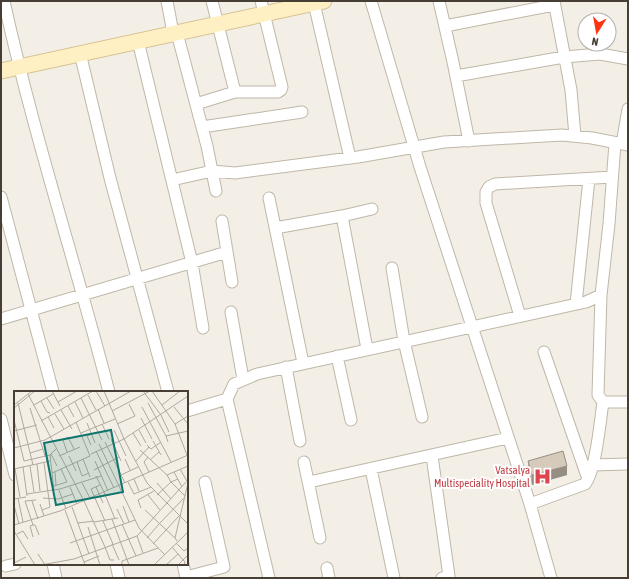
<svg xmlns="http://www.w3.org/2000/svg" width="629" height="579" viewBox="0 0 629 579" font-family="'Asap Condensed',sans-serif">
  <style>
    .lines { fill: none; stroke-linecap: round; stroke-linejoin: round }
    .street-casing { stroke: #bfb7a8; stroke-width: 13 }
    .secondary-casing { stroke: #d6c393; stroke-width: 17 }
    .street { stroke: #fff; stroke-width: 11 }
    .secondary { stroke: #fff0c4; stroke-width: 15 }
    .wall { fill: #b8afa1 }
    .shaded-wall { fill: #968e83 }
    .building { fill: #d6cbbb; stroke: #968e83 }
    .labels { text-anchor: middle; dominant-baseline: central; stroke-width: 4; stroke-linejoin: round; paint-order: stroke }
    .health-label { font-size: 11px; fill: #be3a42; stroke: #fff; text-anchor: end }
    .inset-road { fill: none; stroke: #afa99f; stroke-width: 1 }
    .view { fill: #0f766e; fill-opacity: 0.15; stroke: #0f766e; stroke-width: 2 }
    .inset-edge { fill: none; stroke: #473f35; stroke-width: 2 }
  </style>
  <rect width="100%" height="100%" fill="#f4efe6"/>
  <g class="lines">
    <defs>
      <path id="street" d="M4 1C33 133 75 261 109 392
        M167 1 173 33
        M212 1 235 92
        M371 1 420 167 530 504 551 578
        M439 1 453 62 469 141
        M554 1 571 90 575 136
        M314 3 350 158
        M445 26 554 5
        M177 33 207 146 216 191
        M138 41 192 263 203 328
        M80 53 110 178 168 392
        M456 76 564 57 600 54 628 59
        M196 104 235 92H278L281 90 282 87 261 1
        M202 127 302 112
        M622 144 628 109
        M172 180 212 171 235 173 358 157 444 142 562 135 592 138 628 145
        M1 197 53 392
        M269 198 303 363
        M342 216 372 209
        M222 221 232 282
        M275 228 342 216 367 349
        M392 268 404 341 422 417
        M576 304 589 179
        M231 312 243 379
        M520 316 486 203V192L489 187 495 184 612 177
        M1 319 227 252
        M544 352 588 479
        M337 356 351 420
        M286 367 300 441
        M603 402H628
        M187 411 227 399
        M1 419 15 475
        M432 456 449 576 442 578
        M304 462 320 538
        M592 465 628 464
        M371 469 394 578
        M309 482 508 438
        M530 504 585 484C596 470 600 422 603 402L598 395 601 295 609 224 615 143
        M53 564 56 578
        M116 564 119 578
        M183 564 186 578
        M6 566 15 564
        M327 568 329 578
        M186 577 224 567 205 482
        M269 578 227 399 234 384 257 374 586 302 601 295"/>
      <path id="secondary" d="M1 71 324 1"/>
    </defs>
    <!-- street casing -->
    <use href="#street" class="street-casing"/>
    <!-- secondary casing -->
    <use href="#secondary" class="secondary-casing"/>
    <!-- street -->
    <use href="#street" class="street"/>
    <!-- secondary -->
    <use href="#secondary" class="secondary"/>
  </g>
  <!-- wall -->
  <path class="wall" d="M528 461 567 475 532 485 528 470Z"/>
  <!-- shaded-wall -->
  <path class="shaded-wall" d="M567 466V475L532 485V475Z"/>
  <!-- building -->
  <path class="building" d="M563 451 567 466 532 475 528 461Z"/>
  <!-- icons -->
  <defs>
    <symbol id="hospital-bare" viewBox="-9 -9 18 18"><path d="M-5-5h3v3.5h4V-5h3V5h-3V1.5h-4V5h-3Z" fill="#e0444e" stroke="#fff" stroke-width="2.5" paint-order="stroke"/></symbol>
  </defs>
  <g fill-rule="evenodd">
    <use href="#hospital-bare" x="530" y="464" width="25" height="25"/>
  </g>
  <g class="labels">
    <!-- health labels -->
    <g class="health-label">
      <text x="530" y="470">Vatsalya<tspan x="530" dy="13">Multispeciality Hospital</tspan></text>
    </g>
  </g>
  <!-- overview -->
  <g transform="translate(14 391)">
    <rect width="174" height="174" fill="#f4efe6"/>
    <path class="inset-road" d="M38 0 46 15M82 0 91 15M90 0 110 48 133 92 174 133M129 0 147 24 155 41M138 0 161 33 173 64M14 3 70 110 91 156M74 4 82 19M33 7 40 18M67 7 88 49M27 10 33 21 36 22M44 11 63 0M61 11 69 27M4 12 19 74M134 12 152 45M0 14 18 0M20 14 39 3M148 14 166 0M54 15 60 26M128 16 157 71M160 16 174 33M0 17 21 0M16 17 31 65M84 18 90 32M47 19 58 38M98 20 136 0M41 23 50 38M34 26 40 37M127 27 138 48M0 29 10 70 36 64M27 30 79 0M73 32 81 52M88 33 95 48M103 33 121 25 115 13M161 33 174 25M100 39 105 50M125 39 132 52M0 40 23 34M67 42 101 28M119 42 127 55M97 48 107 70M105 50 112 65M139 50 147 64M91 51 111 92M154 51 152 45 174 40M85 53 125 137 151 164M77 54 73 45 77 43M133 54 137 58 147 51M0 57 31 49 117 0M126 59 153 84 157 91 164 88M82 60 100 97M53 61 49 49 54 46 60 58M16 62 29 58M37 63 43 75M77 63 110 48 174 5M45 65 66 56M55 65 62 80M134 66 130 71 135 81M69 68 76 86M111 68 116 79M136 69 145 61M81 70 94 100M122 70 135 56M63 71 68 85 75 82M23 73 26 100M16 75 20 101M9 76 13 105M0 78 36 70M1 78 6 106M80 79 105 66M41 81 42 94M160 81 168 96M38 82 76 65 62 31M107 84 124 76M153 84 174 75M82 85 90 101M120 88 125 100M114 91 120 103 137 96M68 92 76 107M143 92 157 108M86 94 77 98 91 130M40 95 53 91 47 78M56 96 63 113M82 96 89 112M40 99 36 64 42 58M45 99 52 118M90 101 101 128M13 103 46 98 87 85M134 104 146 119M143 104 157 91 171 105M4 107 9 131M29 107 44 108 59 103M0 108 12 106M18 110 24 128M26 113 30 125M0 114 5 133M109 115 115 131M58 116 75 163M127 117 124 109 140 100M103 118 110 133M28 119 36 116 30 72M51 119 71 174M131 119 161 147M98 128 115 174M89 130 99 153M80 131 104 127M64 132 80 130M108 133 122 165M145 133 171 106M0 134 46 120 174 64M19 134H21L25 144M74 136 86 174M0 140 21 174M3 143 9 140 14 148M123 145 129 162M19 146 16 135 19 134 11 110 22 109M133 147 145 133M163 150 161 147 174 92 166 78M56 152 121 129M162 152 170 160 174 157M98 153 105 169M139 153 165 125M91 156 96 169H100M158 156 171 171 170 174M24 163 31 174M70 171 85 165M0 172 12 166M27 174 60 168 123 145 172 91M108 174V170L144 157M140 174 174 141M152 174 164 163M164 174 174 164"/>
    <path class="view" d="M97 39 109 101 42 114 30 52Z"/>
    <rect width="174" height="174" class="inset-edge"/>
  </g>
  <!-- border -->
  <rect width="629" height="579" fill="none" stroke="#473f35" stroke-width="4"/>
  <!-- north arrow -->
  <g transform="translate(597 32) rotate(191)"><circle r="19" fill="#ffffff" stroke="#b5b2ae"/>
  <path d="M0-3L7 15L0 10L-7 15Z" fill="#ff3211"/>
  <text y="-6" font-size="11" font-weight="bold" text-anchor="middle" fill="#473f35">N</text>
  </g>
</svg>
